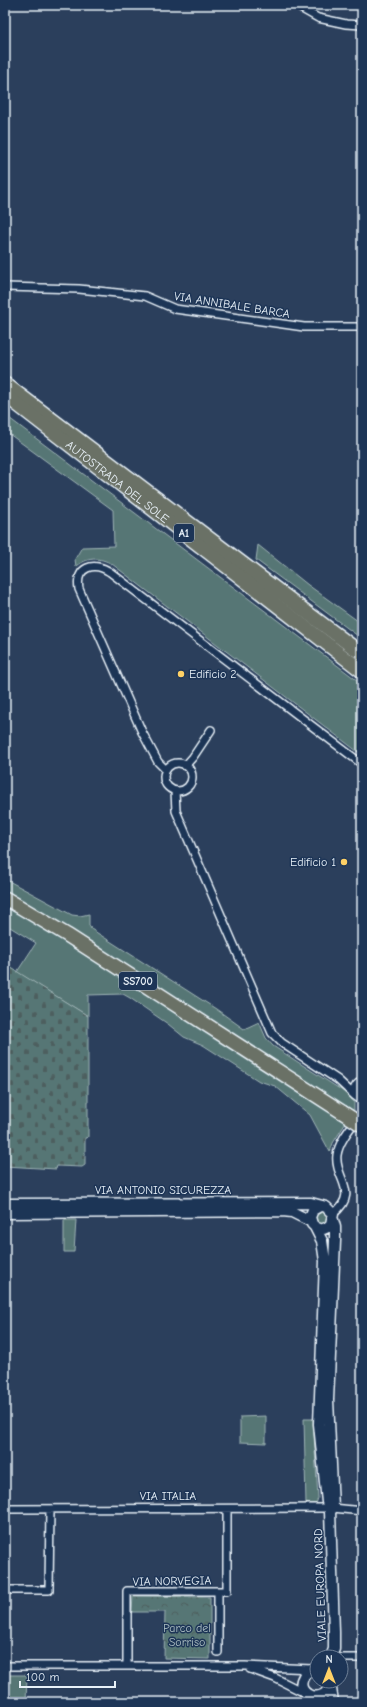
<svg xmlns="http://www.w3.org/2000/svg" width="367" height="1707" viewBox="0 0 367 1707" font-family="'Comic Neue',sans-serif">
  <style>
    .green { fill: #567674; stroke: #9fb4b6 }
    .forest { fill: url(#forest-crowns); stroke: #9fb4b6 }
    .cemetery { fill: url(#cemetery-stones); stroke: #9fb4b6 }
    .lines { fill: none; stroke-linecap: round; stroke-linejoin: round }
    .street-casing { stroke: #e8f1f8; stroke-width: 10 }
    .secondary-casing { stroke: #e8f1f8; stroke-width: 13 }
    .highway-casing { stroke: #e8f1f8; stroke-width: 16 }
    .street { stroke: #1d3557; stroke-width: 7 }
    .secondary { stroke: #1d3557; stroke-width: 10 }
    .highway { stroke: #6a7166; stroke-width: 13 }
    .highway-bridge-casing { stroke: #e8f1f8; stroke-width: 16; stroke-linecap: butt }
    .highway-bridge { stroke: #6a7166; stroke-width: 13 }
    .poi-dot { fill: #ffd166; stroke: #1d3557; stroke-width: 1.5 }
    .labels { text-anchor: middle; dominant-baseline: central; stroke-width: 3; stroke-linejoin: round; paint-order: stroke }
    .shield { fill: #1d3557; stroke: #abb9c8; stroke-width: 1 }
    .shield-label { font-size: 11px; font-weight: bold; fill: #e8f1f8 }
    .street-label { font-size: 12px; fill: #e8f1f8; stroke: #1d3557 }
    .poi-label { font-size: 12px; fill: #e8f1f8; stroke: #1d3557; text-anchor: start }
    .park-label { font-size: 12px; fill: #aec0c3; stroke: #1d3557 }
  </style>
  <defs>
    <pattern id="forest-crowns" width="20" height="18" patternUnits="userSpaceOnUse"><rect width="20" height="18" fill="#567674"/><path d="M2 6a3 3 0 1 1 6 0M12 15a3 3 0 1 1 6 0" fill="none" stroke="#4e5f5f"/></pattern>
    <pattern id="cemetery-stones" width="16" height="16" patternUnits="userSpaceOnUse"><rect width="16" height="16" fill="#567674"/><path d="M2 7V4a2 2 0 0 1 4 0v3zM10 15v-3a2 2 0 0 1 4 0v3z" fill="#4e5f5f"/></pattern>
  </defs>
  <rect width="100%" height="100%" fill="#2b3f5c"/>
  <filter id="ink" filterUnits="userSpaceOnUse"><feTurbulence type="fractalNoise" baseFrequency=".025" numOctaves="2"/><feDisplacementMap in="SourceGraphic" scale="8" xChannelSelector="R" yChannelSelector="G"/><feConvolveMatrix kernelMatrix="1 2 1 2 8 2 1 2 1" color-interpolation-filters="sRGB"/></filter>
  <g filter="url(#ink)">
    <!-- green -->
    <path class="green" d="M5 415 362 684V755L112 564C100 557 86 557 76 567L75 559 82 547 114 546 113 510 5 431Z
      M258 545 308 585 362 624V639L256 560Z
      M5 879 72 915 80 916 89 914V925L91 929 216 1009 244 1029 259 1022 266 1038 273 1046 349 1095 354 1102V1111L5 892Z
      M5 903 347 1121 333 1143 330 1152 310 1115 275 1086 259 1081 203 1045 184 1037 168 1024 130 998 123 994 88 995V1016L17 972 36 943 5 924Z
      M319 1210 326 1211 329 1219 325 1225 317 1224 314 1216Z
      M64 1220H76L74 1252H64Z
      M266 1416V1443L240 1442V1417Z
      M304 1419H313L318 1498 316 1504H306Z
      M5 1675H27L26 1702H5Z"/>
    <!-- forest -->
    <path class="forest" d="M133 1596 210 1597V1659L164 1658 165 1612H132Z"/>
    <!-- cemetery -->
    <path class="cemetery" d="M5 964 88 1016V1137L85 1138V1165L82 1167 57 1166 56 1169 5 1166Z"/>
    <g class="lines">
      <defs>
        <path id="street" d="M295 5 318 18 346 24 362 25
          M5 287 79 289 145 296 175 309 304 327H362
          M164 777a14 14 0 1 1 28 0a14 14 0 1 1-28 0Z
          M185 766 193 757 211 730
          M166 770 158 762 142 732 79 589C75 567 94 561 110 572L362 764
          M175 791 176 811 272 1033 282 1043 338 1080 355 1096
          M362 1081C355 1084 353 1089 355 1096L362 1101
          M333 1214C361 1192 334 1179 337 1155 339 1140 354 1124 362 1112
          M333 1508 362 1511
          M5 1509 327 1508
          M5 1590H49L50 1509
          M218 1591V1652
          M341 1658H362
          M5 1666H245L312 1669
          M127 1666V1591H227V1509
          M250 1669 275 1678 305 1693"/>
        <path id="secondary" d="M5 1204 311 1203 326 1207 333 1214 331 1224C325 1231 318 1231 312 1224L310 1217 313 1210 320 1206
          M5 1213 283 1211 292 1212 310 1221
          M315 1227 322 1241 325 1261 319 1424 327 1502
          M330 1511 333 1508 328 1400 335 1241V1227L333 1220
          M330 1511 334 1632V1649L331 1657
          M317 1670C312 1669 307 1671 304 1676 291 1697 331 1707 329 1681
          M330 1682 333 1702"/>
        <g id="highway">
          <path d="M5 384 362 654"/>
          <path id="s1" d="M5 395 362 671"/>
          <path d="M5 898 67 935 342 1112"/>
        </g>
      </defs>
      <!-- street casing -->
      <use href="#street" class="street-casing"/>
      <!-- secondary casing -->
      <use href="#secondary" class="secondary-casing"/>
      <!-- highway casing -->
      <use href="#highway" class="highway-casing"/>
      <!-- street -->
      <use href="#street" class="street"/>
      <!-- secondary -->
      <use href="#secondary" class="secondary"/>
      <!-- highway -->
      <use href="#highway" class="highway"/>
      <defs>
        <path id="highway-bridge" d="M342 1112 362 1125"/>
      </defs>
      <!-- highway-bridge casing -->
      <use href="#highway-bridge" class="highway-bridge-casing"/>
      <!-- highway-bridge -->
      <use href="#highway-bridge" class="highway-bridge"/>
    </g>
  </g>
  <!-- markers -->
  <g class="poi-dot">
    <circle cx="181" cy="674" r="4"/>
    <circle cx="344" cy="862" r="4"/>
  </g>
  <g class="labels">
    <!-- shield labels -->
    <g class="shield">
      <rect x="174" y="524" width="20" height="18" rx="3"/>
      <rect x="119" y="972" width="38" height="18" rx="3"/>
    </g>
    <g class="shield-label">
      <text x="184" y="533">A1</text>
      <text x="138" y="981">SS700</text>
    </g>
    <!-- street labels -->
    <g class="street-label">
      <text transform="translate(232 305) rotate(9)">VIA ANNIBALE BARCA</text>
      <text stroke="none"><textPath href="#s1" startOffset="142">AUTOSTRADA DEL SOLE</textPath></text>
      <text x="163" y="1190">VIA ANTONIO SICUREZZA</text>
      <text x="168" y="1496">VIA ITALIA</text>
      <text transform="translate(172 1581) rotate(-1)">VIA NORVEGIA</text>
      <text transform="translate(320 1585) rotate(-92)">VIALE EUROPA NORD</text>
    </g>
    <!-- poi labels -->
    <g class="poi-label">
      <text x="189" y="674">Edificio 2</text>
      <text x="336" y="862" text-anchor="end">Edificio 1</text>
    </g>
    <!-- park labels -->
    <g class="park-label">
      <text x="187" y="1628">Parco del<tspan x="187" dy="14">Sorriso</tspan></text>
    </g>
  </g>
  <!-- margin -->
  <rect width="367" height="1707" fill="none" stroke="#1d3557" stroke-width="20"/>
  <rect x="10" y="10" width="347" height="1687" fill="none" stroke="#e8f1f8" stroke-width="1.5" filter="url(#ink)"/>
  <!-- north arrow -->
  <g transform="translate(329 1669)"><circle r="19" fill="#1d3557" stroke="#6e8097"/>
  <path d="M0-3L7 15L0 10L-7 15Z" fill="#ffd166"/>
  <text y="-6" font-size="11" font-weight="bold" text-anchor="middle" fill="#e8f1f8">N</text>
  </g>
  <!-- scale -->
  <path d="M20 1681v6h95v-6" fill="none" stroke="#e8f1f8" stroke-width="2"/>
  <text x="26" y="1681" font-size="12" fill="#e8f1f8" stroke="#1d3557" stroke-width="3" paint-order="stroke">100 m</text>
</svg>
